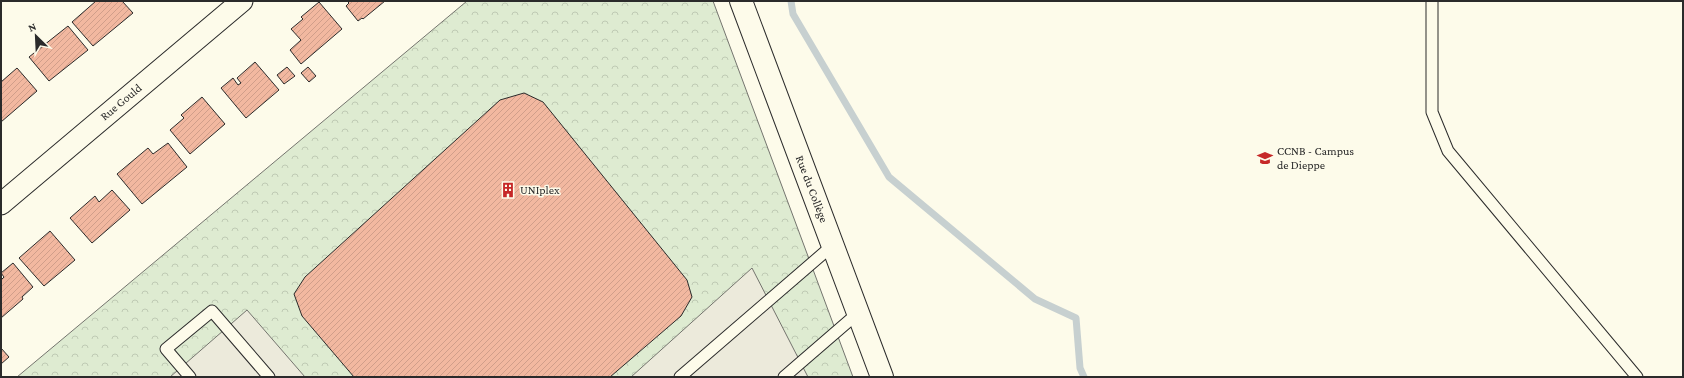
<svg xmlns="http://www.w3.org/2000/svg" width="1684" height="378" viewBox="0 0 1684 378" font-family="'Crimson Pro',serif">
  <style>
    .park { fill: url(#park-crowns); stroke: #74746e }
    .parking { fill: #eceadb; stroke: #74746e }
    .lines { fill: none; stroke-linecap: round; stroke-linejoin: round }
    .stream { stroke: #c7d0d0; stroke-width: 7 }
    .building { fill: url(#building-hatch); stroke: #2b2b2b }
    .service-casing { stroke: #2b2b2b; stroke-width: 13 }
    .minor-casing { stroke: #2b2b2b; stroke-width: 23 }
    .tertiary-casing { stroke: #2b2b2b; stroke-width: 24 }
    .service { stroke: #fdfbea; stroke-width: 11 }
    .minor { stroke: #fdfbea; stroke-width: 21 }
    .tertiary { stroke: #fdfbea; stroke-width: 22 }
    .labels { text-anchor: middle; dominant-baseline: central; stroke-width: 3; stroke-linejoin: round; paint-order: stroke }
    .street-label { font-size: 12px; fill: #2b2b2b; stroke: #fdfbea }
    .poi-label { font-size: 12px; fill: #2b2b2b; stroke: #fdfbea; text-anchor: start }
  </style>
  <defs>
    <pattern id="park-crowns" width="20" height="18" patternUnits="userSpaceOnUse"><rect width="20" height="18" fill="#deebd1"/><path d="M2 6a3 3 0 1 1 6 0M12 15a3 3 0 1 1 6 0" fill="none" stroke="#bfcab4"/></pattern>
    <pattern id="building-hatch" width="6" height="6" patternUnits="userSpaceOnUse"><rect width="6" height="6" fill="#f2b8a0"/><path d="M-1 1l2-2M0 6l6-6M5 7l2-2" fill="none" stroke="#d09e8a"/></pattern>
  </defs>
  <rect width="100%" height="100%" fill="#fdfbea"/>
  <!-- park -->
  <path class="park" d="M467 1H713L853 377H17Z"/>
  <!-- parking -->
  <path class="parking" d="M752 268 808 377H631Z
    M247 310 305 377H170Z"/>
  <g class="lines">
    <!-- stream -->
    <path class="stream" d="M791 1 793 14 889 177 1035 299 1076 318 1080 368 1084 377"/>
  </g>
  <!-- building -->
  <path class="building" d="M96 1H122L133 13 93 46 72 22Z
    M347 1H385L363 19 362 18 358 21 346 6 349 3Z
    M319 2 342 29 301 64 290 50 301 40 291 29 303 19 301 17Z
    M68 26 88 50 49 81 29 57Z
    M255 62 279 90 246 118 221 88 233 78 238 85 241 83 237 78Z
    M287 67 295 76 284 84 277 75Z
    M308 67 316 76 309 82 301 73Z
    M17 68 37 91 1 122V82Z
    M524 93 543 102 687 280 692 297 681 316 610 377H354L302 316 294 294 305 277 500 100Z
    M202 97 225 124 190 154 170 130 184 118 181 115Z
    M168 143 187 167 142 204 117 174 148 148 153 154Z
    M112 190 130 210 92 243 70 218 95 196 99 202Z
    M50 231 75 260 44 286 19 258Z
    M13 263 33 287 22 297 23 299 1 318V280L4 277 1 273Z
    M1 348 9 357 1 364Z"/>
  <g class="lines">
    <defs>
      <path id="service" d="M1432 1V112L1448 151 1637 377
        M190 377 166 349 212 311 269 377
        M680 377 833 245
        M784 377 858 313"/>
      <path id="minor" d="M1 204 242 1"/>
      <path id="tertiary" d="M741 1 882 377"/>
    </defs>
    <!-- service casing -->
    <use href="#service" class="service-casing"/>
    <!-- minor casing -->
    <use href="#minor" class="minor-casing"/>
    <!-- tertiary casing -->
    <use href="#tertiary" class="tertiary-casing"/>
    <!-- service -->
    <use href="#service" class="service"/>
    <!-- minor -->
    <use href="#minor" class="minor"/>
    <!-- tertiary -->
    <use href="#tertiary" class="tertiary"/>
  </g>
  <!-- icons -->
  <defs>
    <symbol id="university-bare" viewBox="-9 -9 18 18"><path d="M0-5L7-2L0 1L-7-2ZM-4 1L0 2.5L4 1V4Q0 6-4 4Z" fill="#c62828" stroke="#fdfbea" stroke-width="2.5" paint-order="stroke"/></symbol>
    <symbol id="building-bare" viewBox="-9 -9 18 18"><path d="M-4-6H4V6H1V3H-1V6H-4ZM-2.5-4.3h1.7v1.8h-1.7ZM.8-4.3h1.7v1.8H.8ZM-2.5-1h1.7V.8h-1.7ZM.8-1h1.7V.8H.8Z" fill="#c62828" stroke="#fdfbea" stroke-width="2.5" paint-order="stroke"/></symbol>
  </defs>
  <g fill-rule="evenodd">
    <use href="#university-bare" x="1254" y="147" width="22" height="22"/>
    <use href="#building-bare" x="497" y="179" width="22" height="22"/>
  </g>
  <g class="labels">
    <!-- street labels -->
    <g class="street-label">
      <text transform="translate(121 102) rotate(-40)">Rue Gould</text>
      <text transform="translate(812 189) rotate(69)">Rue du Collège</text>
    </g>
    <!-- poi labels -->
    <g class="poi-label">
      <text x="1277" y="151">CCNB - Campus<tspan x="1277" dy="14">de Dieppe</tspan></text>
      <text x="520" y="190">UNIplex</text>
    </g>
  </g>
  <!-- border -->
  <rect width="1684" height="378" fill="none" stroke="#2b2b2b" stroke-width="4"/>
  <!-- north arrow -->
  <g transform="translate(36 36) rotate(336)" stroke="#fdfbea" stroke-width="3" paint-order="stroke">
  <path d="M0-3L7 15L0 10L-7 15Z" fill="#2b2b2b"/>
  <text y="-6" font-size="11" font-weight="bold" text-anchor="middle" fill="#2b2b2b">N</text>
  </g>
</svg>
